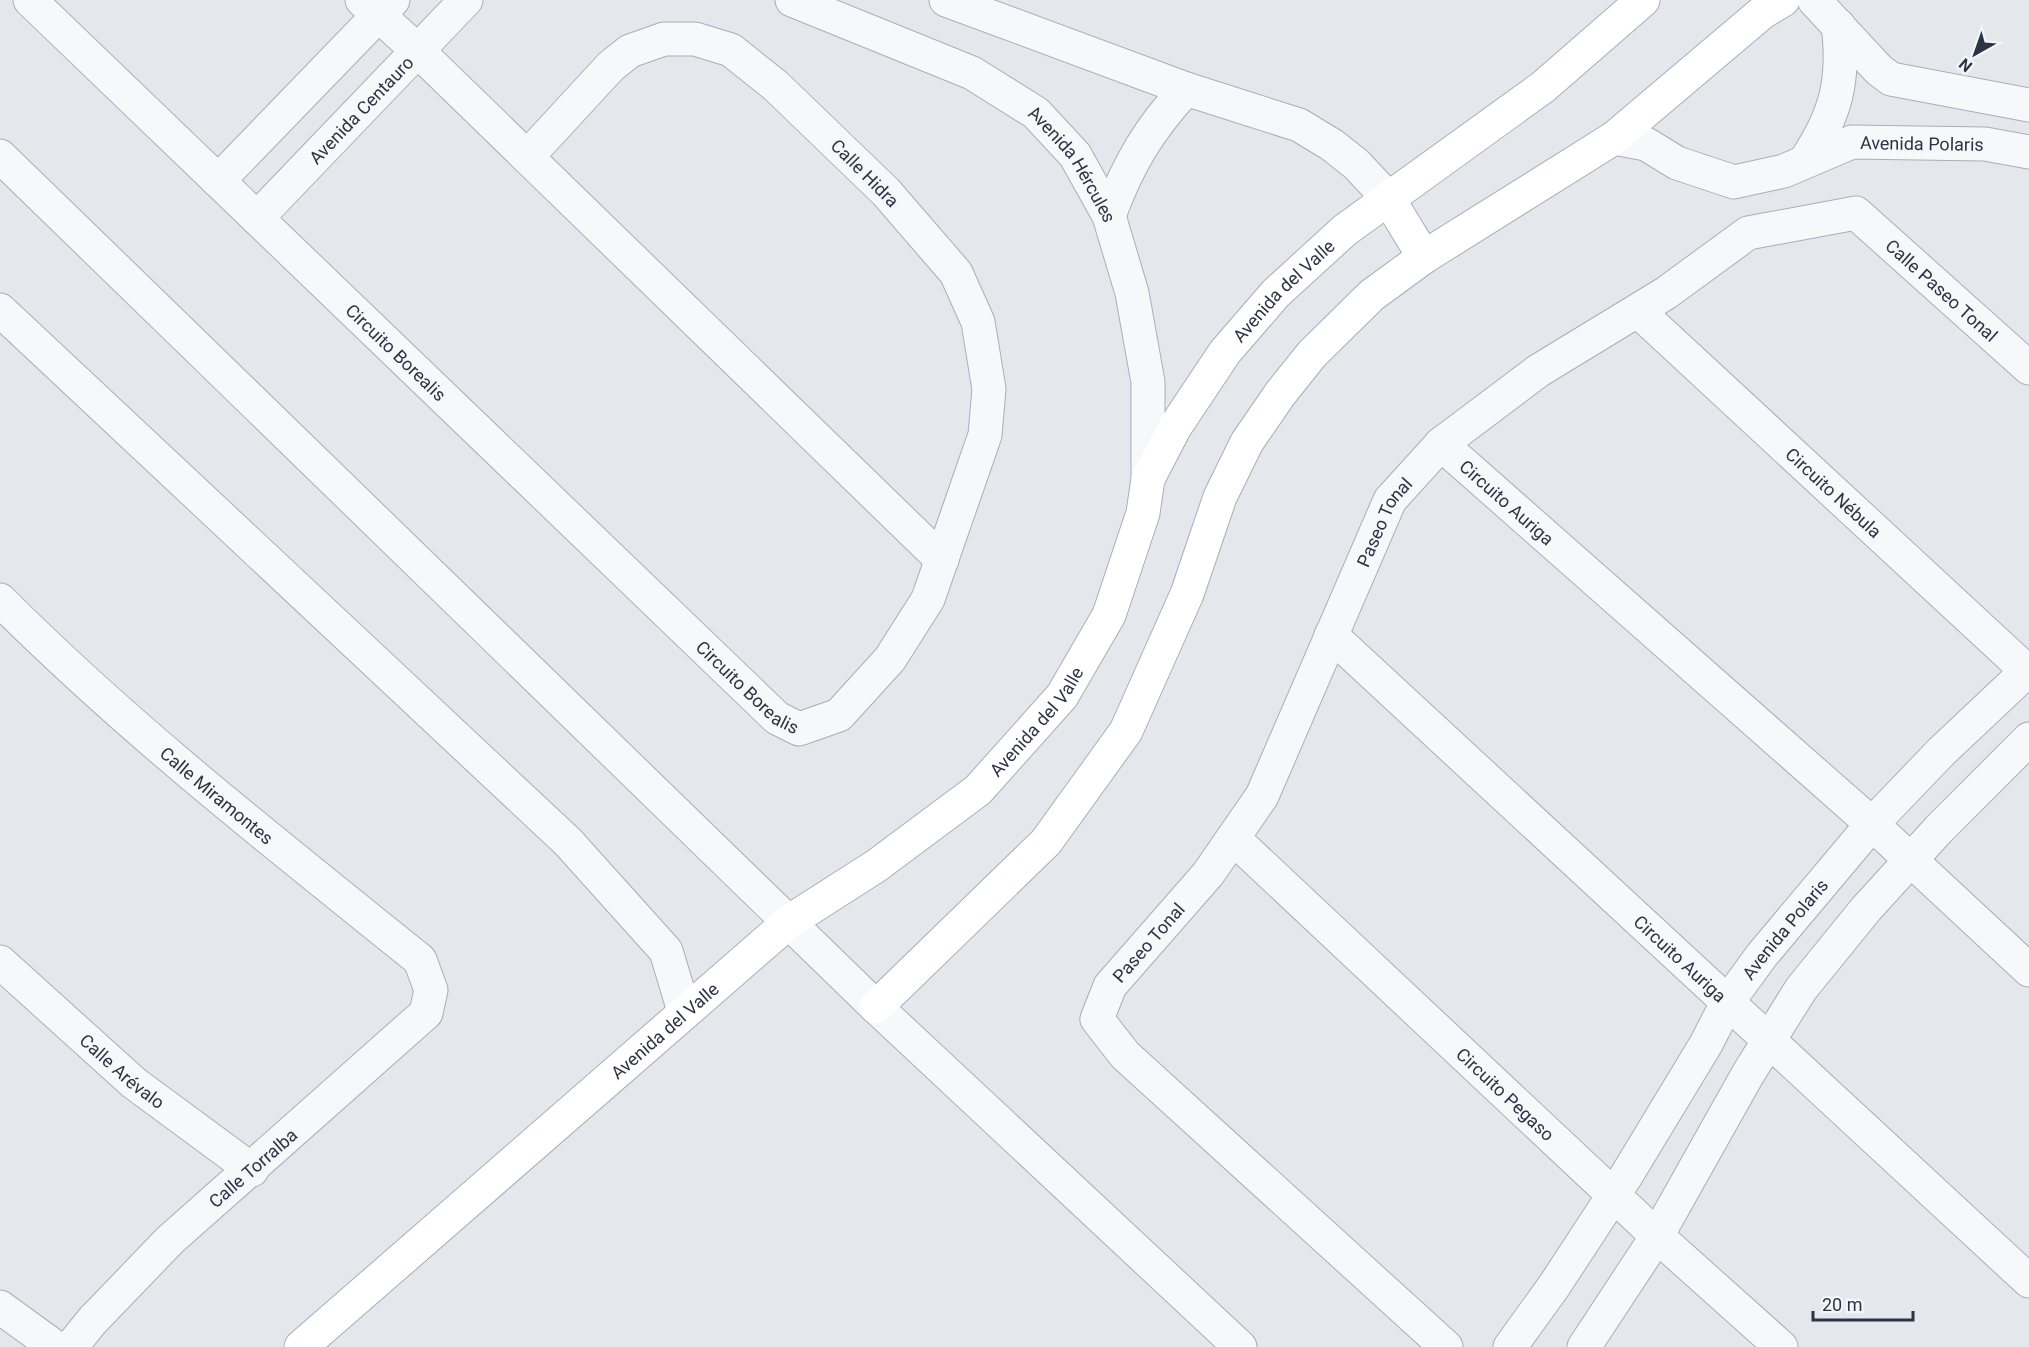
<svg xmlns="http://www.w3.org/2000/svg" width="2029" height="1347" viewBox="0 0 2029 1347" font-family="Roboto,sans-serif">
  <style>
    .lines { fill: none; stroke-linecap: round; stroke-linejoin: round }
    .street-casing { stroke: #a9aeb7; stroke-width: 35 }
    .secondary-casing { stroke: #a9aeb7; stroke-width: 35 }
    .street { stroke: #f7f8fa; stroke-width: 33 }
    .secondary { stroke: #fff; stroke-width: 33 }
    .labels { text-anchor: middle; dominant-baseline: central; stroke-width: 5; stroke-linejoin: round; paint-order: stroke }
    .street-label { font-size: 18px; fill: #2b3445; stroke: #f4f6f9 }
  </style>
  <rect width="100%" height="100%" fill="#e4e7ec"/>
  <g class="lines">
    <defs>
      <g id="street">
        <path id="s1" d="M30 0 777 718 799 729 839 715 890 659 928 599 985 435 989 389 978 322 956 273 886 192 776 86 731 50 695 39H664L630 51 611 66 527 157"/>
        <path d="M362 0 418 51 942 560"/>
        <path id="s2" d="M792 0 972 73 1036 113 1075 155 1109 216 1132 293 1148 382V479"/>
        <path d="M946 0 1186 89 1299 125 1332 145 1356 164 1388 198"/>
        <path d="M1814 0 1879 70 1891 79 2029 105"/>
        <path id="s3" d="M1614 138 1646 144 1677 163 1734 182 1784 171 1852 142 1985 144 2029 152"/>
        <path d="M0 156 876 1007 1240 1347"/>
        <path d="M1805 161C1836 115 1845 80 1838 25"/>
        <path d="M218 181 393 0"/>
        <path d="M1109 216C1128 164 1149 129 1186 89"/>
        <path id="s4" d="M257 218 466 0"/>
        <path d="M0 310 568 842 666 951 684 1011"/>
        <path id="s5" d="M1638 311 2029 673"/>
        <path id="s6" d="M1441 444 1872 824 2029 970"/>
        <path id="s7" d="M0 600C131 731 276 844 420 960L431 990 426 1013 170 1240 92 1321 71 1347"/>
        <path id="s8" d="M1331 635 2029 1281"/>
        <path id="s9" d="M1233 838 1657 1236 1781 1347"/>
        <path id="s10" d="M0 962 134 1083 252 1170"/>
        <path d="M0 1307 55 1347"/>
        <path id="s11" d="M1446 1347 1125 1055 1097 1019 1110 986 1208 874 1262 796 1390 500 1441 444 1538 371 1666 293 1748 233 1856 213 2029 368"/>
        <path id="s12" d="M1510 1347 1554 1286 1626 1176 1706 1044 1727 1003 1762 955 1872 824 1941 752 2029 669"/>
        <path d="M1584 1347 1657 1236 1748 1074 1801 989 1866 909 1939 829 2029 739"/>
      </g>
      <g id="secondary">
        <path d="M1388 198 1424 257"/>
        <path d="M876 1007 1046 842 1126 731 1187 594 1220 497 1247 442 1280 394 1312 354 1372 295 1424 257 1614 138 1763 12 1783 0"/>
        <path id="s13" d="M301 1347 790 921 876 866 978 790 1062 696 1109 615 1143 513 1148 479 1175 427 1225 352 1276 293 1345 230 1543 87 1643 0"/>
      </g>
    </defs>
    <!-- street casing -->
    <use href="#street" class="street-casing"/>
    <!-- secondary casing -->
    <use href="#secondary" class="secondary-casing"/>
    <!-- street -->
    <use href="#street" class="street"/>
    <!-- secondary -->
    <use href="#secondary" class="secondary"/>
  </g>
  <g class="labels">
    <!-- street labels -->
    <g class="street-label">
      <text stroke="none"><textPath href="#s4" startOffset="150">Avenida Centauro</textPath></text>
      <text stroke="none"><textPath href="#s3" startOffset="324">Avenida Polaris</textPath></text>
      <text stroke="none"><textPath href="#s2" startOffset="333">Avenida Hércules</textPath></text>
      <text transform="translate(865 173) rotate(45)">Calle Hidra</text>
      <text stroke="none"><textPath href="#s11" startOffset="1755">Calle Paseo Tonal</textPath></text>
      <text stroke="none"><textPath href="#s13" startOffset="1473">Avenida del Valle</textPath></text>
      <text stroke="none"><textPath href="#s1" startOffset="508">Circuito Borealis</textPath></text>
      <text stroke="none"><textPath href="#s5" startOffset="267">Circuito Nébula</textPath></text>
      <text stroke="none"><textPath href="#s6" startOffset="88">Circuito Auriga</textPath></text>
      <text stroke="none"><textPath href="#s11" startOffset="1059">Paseo Tonal</textPath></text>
      <text stroke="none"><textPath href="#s1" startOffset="994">Circuito Borealis</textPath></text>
      <text stroke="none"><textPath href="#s13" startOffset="968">Avenida del Valle</textPath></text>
      <text stroke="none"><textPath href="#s7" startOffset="292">Calle Miramontes</textPath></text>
      <text stroke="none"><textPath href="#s12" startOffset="501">Avenida Polaris</textPath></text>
      <text stroke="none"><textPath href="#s11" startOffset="573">Paseo Tonal</textPath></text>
      <text stroke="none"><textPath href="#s8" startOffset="476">Circuito Auriga</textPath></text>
      <text stroke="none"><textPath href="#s13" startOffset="482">Avenida del Valle</textPath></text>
      <text stroke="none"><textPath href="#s10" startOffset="164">Calle Arévalo</textPath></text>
      <text stroke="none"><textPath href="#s9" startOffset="374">Circuito Pegaso</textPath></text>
      <text transform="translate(253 1168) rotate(-41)">Calle Torralba</text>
    </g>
  </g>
  <!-- north arrow -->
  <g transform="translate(1975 54) rotate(220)" stroke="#f4f6f9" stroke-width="4.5" paint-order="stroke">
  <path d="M0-4.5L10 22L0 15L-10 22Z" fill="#2b3445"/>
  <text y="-9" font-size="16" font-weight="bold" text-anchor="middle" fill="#2b3445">N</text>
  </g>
  <!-- scale -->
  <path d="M1813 1311v9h100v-9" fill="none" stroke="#2b3445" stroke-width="3"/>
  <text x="1822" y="1311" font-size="18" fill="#2b3445" stroke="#f4f6f9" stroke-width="4.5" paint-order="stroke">20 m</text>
</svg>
